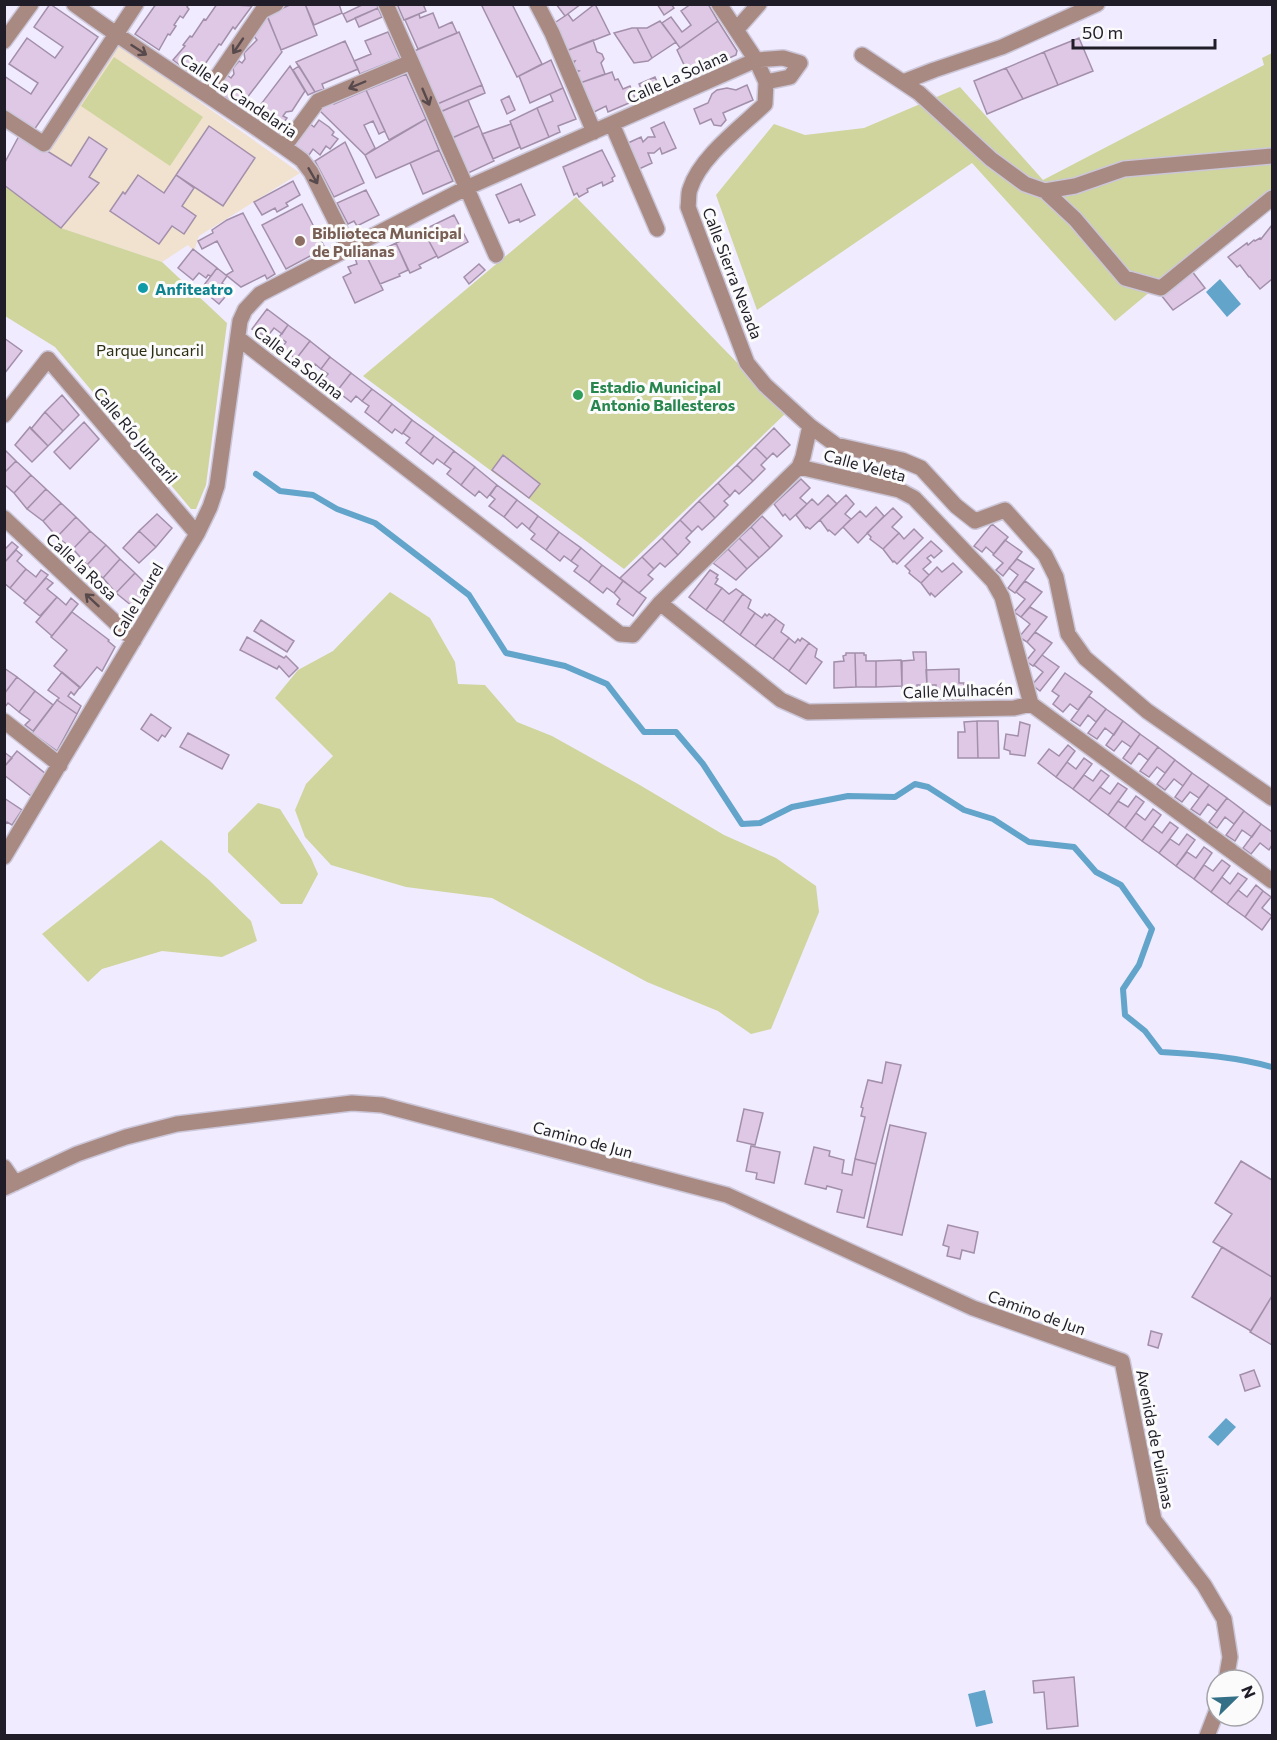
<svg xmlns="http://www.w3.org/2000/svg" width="1277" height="1740" viewBox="0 0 1277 1740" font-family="Commissioner,sans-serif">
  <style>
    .education { fill: #f0e2cf }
    .green { fill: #cfd59c }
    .water { fill: #63a4ca }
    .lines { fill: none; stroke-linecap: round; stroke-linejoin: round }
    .stream { stroke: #63a4ca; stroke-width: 6 }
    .building { fill: #dec8e5; stroke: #a38faa; stroke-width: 1.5 }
    .minor-casing { stroke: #cbc6d8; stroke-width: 18 }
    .minor { stroke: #a98a83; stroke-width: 15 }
    .oneway { stroke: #57494c }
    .education-dot { fill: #8d6e63; stroke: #fbfbfb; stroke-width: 2 }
    .culture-dot { fill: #0f9aa8; stroke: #fbfbfb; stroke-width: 2 }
    .leisure-dot { fill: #2e9e5b; stroke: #fbfbfb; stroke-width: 2 }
    .labels { text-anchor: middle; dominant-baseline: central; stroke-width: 6; stroke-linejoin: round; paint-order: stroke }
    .street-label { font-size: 16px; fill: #201d28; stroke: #fbfbfb }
    .education-label { font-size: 16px; font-weight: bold; fill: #785e54; stroke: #fbfbfb; text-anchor: start }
    .culture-label { font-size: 16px; font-weight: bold; fill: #0d838f; stroke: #fbfbfb; text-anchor: start }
    .park-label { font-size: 16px; fill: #2c2e11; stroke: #fbfbfb }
    .leisure-label { font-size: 16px; font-weight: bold; fill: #27864d; stroke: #fbfbfb; text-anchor: start }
  </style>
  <rect width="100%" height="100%" fill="#f0ebff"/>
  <!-- education -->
  <path class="education" d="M118 44 300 173 199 236 194 251 188 245 162 262 61 228 5 185 47 151Z"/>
  <!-- green -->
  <path class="green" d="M1272 53V190L1115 321 972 163 757 310 716 195 774 124 805 135 864 128 960 87 1043 180 1264 65 1262 58Z
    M114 57 203 117 170 166 81 106Z
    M4 185 61 228 162 262 227 323 206 485 196 509H191L55 347 5 316Z
    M576 197 786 413 624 569 363 376Z
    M390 592 430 618 455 662 458 684 485 685 517 722 552 736 638 784 724 835 776 858 816 886 819 912 771 1029 751 1034 718 1011 647 982 492 898 406 887 331 865 305 837 295 810 306 784 333 756 275 698 298 670 333 651Z
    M258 803 280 809 311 858 318 874 302 904H281L228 852V833Z
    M161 840 209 880 251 921 257 941 222 957 162 951 102 969 88 982 42 934Z"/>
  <!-- water -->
  <path class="water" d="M1220 279 1241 304 1227 317 1206 292Z
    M1226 1418 1236 1427 1218 1446 1208 1437Z
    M985 1690 993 1723 976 1727 968 1694Z"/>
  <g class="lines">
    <!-- stream -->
    <path class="stream" d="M256 474 280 491 313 495 337 509 375 523 469 595 506 653 565 666 607 684 644 732H676L703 764 742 824 760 823 792 807 848 796 895 797 915 784 928 787 964 810 993 819 1029 842 1074 847 1096 872 1121 885 1152 929 1139 965 1123 989 1125 1015 1145 1031 1161 1052C1199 1054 1236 1057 1272 1067"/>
  </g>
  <!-- building -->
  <path class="building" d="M50 4 98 37 34 130 4 110V76L31 94 38 83 9 64 27 38 55 58 63 47 34 27Z
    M156 4H189L187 7 189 9 183 18 180 16 174 25 176 26 170 35 168 34 159 50 135 34Z
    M217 4 252 6 235 29 233 27 221 45 219 44 196 77 173 60 185 46 183 45 190 36 192 37 204 19 206 20Z
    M292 4H305L317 35 281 50 267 15Z
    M305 4H339L342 13 314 25Z
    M364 4H377L378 8 347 22 343 14Z
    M397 4H423L426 11 404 20Z
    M481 4H512L542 64 517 77Z
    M556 4H581L565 16Z
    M595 4 610 34 566 51 553 24 568 14 573 21Z
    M657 4H671L674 8 664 15Z
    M691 4H708L718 21 680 48 662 23 671 17 682 32 691 25 681 11Z
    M378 8 382 17 359 27 355 18Z
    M433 13 439 28 452 22 457 33 418 49 405 20 419 14 420 18Z
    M267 16 282 52 240 107 219 93 222 89V83L227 75 231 78 234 74 233 68 239 61 242 63 245 59 244 53 257 40 253 35Z
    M660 21 676 42 652 58 637 28H647Z
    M718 21 737 51 736 55 714 65 711 61 696 71 695 68 688 73 677 50Z
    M632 28H637L652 58 648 61 634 63 614 33Z
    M388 32 400 58 360 74 354 61 371 54 365 41Z
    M459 32 482 85 435 105 412 52Z
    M1079 38 1093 71 1058 85 1044 52Z
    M593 40 597 52 602 54 604 59 601 63 605 74 580 83 575 73 579 71 575 70 573 64 575 61 571 62 566 51Z
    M345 41 358 69 322 84 324 89 315 92 296 62Z
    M1044 52 1058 85 1023 99 1006 68Z
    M551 60 563 88 530 103 519 76Z
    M290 66 305 91 292 111 286 112 283 116 287 118 281 126H275L272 130 252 116Z
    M299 66 315 92 308 95 293 70Z
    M1006 68 1023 99 987 114 974 81Z
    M612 72 615 80 618 79 623 89 630 86 636 100 608 112 606 106 592 113 580 83Z
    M406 74 426 119 389 140 366 90Z
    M655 77 660 89 644 96 639 84Z
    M482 85 485 93 438 113 435 105Z
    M747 85 753 100 723 113 726 120 721 126 714 125 711 119 700 124 694 109 708 103 712 94 717 90 727 88 736 90Z
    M563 88 576 119 558 126 560 132 549 137 537 108 553 101 550 94Z
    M366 90 385 131 379 134 373 121 364 125 375 148 365 155 317 108 333 101 334 104Z
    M509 96 515 110 507 114 501 100Z
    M468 100 479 126 452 138 440 112Z
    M537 108 549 137 521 149 510 121Z
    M426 119 439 150 376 178 365 155Z
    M319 120 329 127 334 132 332 135 338 139 330 149 326 146 320 155 313 149 309 155 291 143 309 123 314 127Z
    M664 122 676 148 662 154 660 148 654 153H648L652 163 639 169 628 143 641 137 643 142 648 137H655L651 128Z
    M511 124 520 147 493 159 482 134Z
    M209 126 255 158 223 206 176 175Z
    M479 126 494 161 466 174 450 139Z
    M20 134 71 166 89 137 107 149 89 177 99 183 61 228 4 185V164Z
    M345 142 364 183 334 197 315 161Z
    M439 150 453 181 423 194 410 163Z
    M602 150 615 176 612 178 613 181 603 186 602 182 587 189 588 192 579 197 577 193 574 195 563 167Z
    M138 175 164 193 176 175 194 188 182 206 196 216 184 234 172 226 159 244 110 211 123 192 125 194Z
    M293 181 300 195 286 203 288 206 277 212 275 208 262 215 254 202Z
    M521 184 535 215 520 222 519 219 509 223 496 195Z
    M366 190 379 215 357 226 354 221 348 224 337 203Z
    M302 204 325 248 286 269 262 225Z
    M243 213 275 274 267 279 265 275 241 287 226 275 233 271 217 241 202 249 198 241 213 233 212 230 227 220Z
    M454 215 468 242 438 258 423 230Z
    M1272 225V279L1260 289 1250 277H1249L1240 265 1237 267 1228 257 1247 243 1248 245 1254 240 1255 241 1260 238 1261 239Z
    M423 230 437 256 419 265 421 268 410 273 396 243Z
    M396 243 408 270 399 274 400 276 380 284 367 257Z
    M193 249 217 268 211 276 208 275 206 278 199 273 193 280 178 268Z
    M365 253 383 290 355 303 343 277 351 273 348 267 357 264 355 258Z
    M479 264 485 270 469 284 464 277Z
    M217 268 227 276 222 283 231 290 219 304 201 289Z
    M1191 270 1205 288 1173 310 1161 295Z
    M267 309 288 325 282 334 274 328 267 337 252 329Z
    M288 325 310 341 296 359 282 348 286 342 279 337Z
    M4 338 22 351 4 374Z
    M310 341 330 357 321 369 315 364 310 370 296 359Z
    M330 357 351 373 337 391 323 380 328 374 321 369Z
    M351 373 372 389 362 401 356 396 351 402 337 391Z
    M372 389 392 404 378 422 365 412 369 406 362 401Z
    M62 395 79 415 63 431 45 412Z
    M392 404 412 420 402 434 395 429 392 433 378 422Z
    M45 412 63 431 48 446 31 429Z
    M412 420 434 436 420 454 406 443 410 438 403 433Z
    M84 422 99 439 70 469 54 452Z
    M30 427 48 446 32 462 15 445Z
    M774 428 790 445 777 457 773 453 767 459 755 447Z
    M434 436 454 451 444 464 437 459 433 464 420 454Z
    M755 447 767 459 761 465 765 469 753 481 737 465Z
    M4 449 16 461 4 473Z
    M454 451 475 467 461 485 447 474 451 469 444 464Z
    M503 455 540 484 529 498 492 470Z
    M16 461 31 475 14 493 6 486 4 487V473Z
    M737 465 753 481 739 494 735 490 730 496 718 483Z
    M475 467 497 485 487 498 479 491 475 496 461 485Z
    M31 475 46 489 27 509 14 493Z
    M801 479 810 488 800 498 807 504 790 520 785 514 783 516 774 504Z
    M718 483 730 496 724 501 728 505 715 518 699 501Z
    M497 485 517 500 504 517 489 506 495 499 490 495Z
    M46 489 61 503 43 521 27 509Z
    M828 495 837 504 810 529 807 527 806 528 796 515 812 499 818 505Z
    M846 495 854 504 845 514 851 519 835 535 829 530 828 531 820 520Z
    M517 500 538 516 529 529 522 523 517 528 504 517Z
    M699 501 715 518 702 530 698 526 692 532 680 520Z
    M61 503 76 517 57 537 43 521Z
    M876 507 884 516 858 543 843 527 860 511 866 517Z
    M893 508 902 517 892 527 899 533 883 549 870 539 871 537 867 533Z
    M157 514 172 528 156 547 139 531Z
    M538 516 559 532 546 550 531 539 535 534 529 529Z
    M762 516 782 536 770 548 751 527Z
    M76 517 90 531 73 549 57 537Z
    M680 520 692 532 686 538 690 542 678 555 662 538Z
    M992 524 1008 537 994 554 986 547 982 552 974 546Z
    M751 527 770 548 759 558 739 538Z
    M914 529 923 538 897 564 894 561 893 562 883 549 899 533 904 539Z
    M90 531 106 545 87 565 73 549Z
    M139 531 156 547 139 563 123 548Z
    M559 532 581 548 571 561 564 556 560 561 546 550Z
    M662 538 678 555 665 567 660 563 654 569 642 557Z
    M739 538 759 558 747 569 728 549Z
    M1005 540 1022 552 1003 576 996 570 1003 563 993 555Z
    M931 541 942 551 934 558 931 555 927 558 931 562 923 569 929 575 921 583 909 573 910 571 905 566Z
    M12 542 18 547 4 563V547L6 548Z
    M106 545 120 559 103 578 87 565Z
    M581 548 602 565 589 582 574 571 578 566 571 561Z
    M728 549 747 569 736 580 713 563Z
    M16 550 22 555 17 561 26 569 10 588 4 583V563Z
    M642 557 654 569 648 575 653 579 639 593 620 578Z
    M120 559 135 573 116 593 103 578Z
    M1017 559 1034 569 1015 593 1008 588 1018 575 1009 568Z
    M953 563 962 572 935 597 931 593 930 595 921 583 937 567 942 572Z
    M602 565 623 581 614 593 607 588 603 593 589 582Z
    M26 569 36 577 41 570 48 575 26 601 10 588Z
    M710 570 718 575 716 578 718 579 715 584 722 588 706 610 689 597Z
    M135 573 151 589 137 604 135 602 132 606 116 593Z
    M46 578 53 583 47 589 57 597 40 616 24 603Z
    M623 581 646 598 633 616 617 604 620 599 614 593Z
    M1025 581 1042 592 1021 617 1014 612 1025 599 1016 592Z
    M722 588 729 594 736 589 743 594 723 622 706 610Z
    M743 594 751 600 748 608 755 613 740 635 723 622Z
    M57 597 66 605 71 598 78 604 52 636 36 622Z
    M1030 607 1047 617 1027 642 1019 637 1030 624 1021 617Z
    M72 612 109 640 108 641 115 647 102 671 97 667 80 688 54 666 67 650 51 637Z
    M755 613 762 618 765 614 767 616 769 614 776 619 755 646 740 635Z
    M776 619 784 625 781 632 789 638 773 659 755 646Z
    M261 620 294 641 287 652 254 631Z
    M1035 632 1052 643 1033 666 1026 661 1035 650 1027 642Z
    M247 637 284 658 286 656 298 668 289 677 279 666 277 669 240 650Z
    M789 638 795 643 798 639 800 641 802 638 809 643 789 671 773 659Z
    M809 643 817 649 815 657 822 662 806 684 789 671Z
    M913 652H926L927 685H917V690H902V661L914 660Z
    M846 653H855L856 687 834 688V662L844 661 843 656 846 655Z
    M855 653H864V655H866V661H876V687H856Z
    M1042 655 1059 667 1040 691 1032 685 1043 672 1034 665Z
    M901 660 902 686 876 687V661Z
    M4 668 17 677 4 694Z
    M959 669V683H964V699H937L936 685H927L926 670Z
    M62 672 80 687 74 695 71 692 68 696 81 706 77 714 57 700 59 698 48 690Z
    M1065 673 1092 692 1078 710 1070 704 1063 712 1053 704 1059 696 1052 691Z
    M17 677 35 691 19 712 8 703 4 708V694Z
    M35 691 53 705 33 731 25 725 30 720 19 712Z
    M1089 696 1106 709 1096 722 1088 715 1080 726 1071 720Z
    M57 700 77 714 57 751 32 733Z
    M1106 709 1123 721 1114 735 1105 728 1097 739 1088 733Z
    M151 714 171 728 165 737 162 735 158 741 141 729Z
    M977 721H998L999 758H978Z
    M977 721 978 758H958V732H965L964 722Z
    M1123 721 1140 734 1131 747 1122 741 1114 751 1106 745Z
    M1020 722 1030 725 1025 756 1010 754V751L1004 749 1006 734 1018 736Z
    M188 733 229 755 222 769 180 747Z
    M1140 734 1158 747 1148 760 1139 753 1131 764 1123 758Z
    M1068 745 1075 751 1056 777 1038 763 1049 749 1059 756Z
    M1158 747 1175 760 1165 773 1157 767 1149 777 1140 771Z
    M17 751 46 774 31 796 4 775V767Z
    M4 752 12 758 4 767Z
    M1084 758 1092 764 1073 789 1056 777 1067 762 1076 769Z
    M1175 760 1192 773 1183 786 1174 779 1165 790 1157 784Z
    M1101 770 1109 776 1089 801 1073 789 1084 775 1093 781Z
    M1192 773 1209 785 1199 798 1190 792 1182 802 1175 797Z
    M1118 783 1127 789 1108 815 1089 801 1100 787 1110 794Z
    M1209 785 1227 798 1217 811 1208 804 1200 815 1191 809Z
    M1136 796 1144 802 1125 828 1108 815 1118 801 1128 807Z
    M4 798 22 810 12 825 7 822 4 826Z
    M1227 798 1244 811 1234 824 1225 817 1217 828 1209 822Z
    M1153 809 1161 815 1142 841 1125 828 1136 813 1145 820Z
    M1244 811 1261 824 1252 837 1242 830 1235 841 1226 835Z
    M1170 822 1178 828 1159 853 1142 841 1153 826 1162 833Z
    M1261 824 1272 832V845L1269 850 1260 843 1251 854 1243 848Z
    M1187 834 1195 840 1176 866 1159 853 1170 839 1179 845Z
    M1204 847 1212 853 1194 879 1176 866 1187 852 1196 858Z
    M1222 860 1230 866 1211 892 1194 879 1204 865 1213 871Z
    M1238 873 1247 879 1227 904 1211 892 1222 877 1230 884Z
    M1256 885 1263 891 1245 917 1227 904 1238 890 1247 897Z
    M1263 891 1271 897 1262 908 1272 916 1262 930 1245 917Z
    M886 1062 901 1065 876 1164 855 1159 865 1117 861 1116 863 1108 861 1107 868 1080 882 1083Z
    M744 1109 763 1113 755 1145 737 1141Z
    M890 1125 926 1133 902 1235 867 1227Z
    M751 1146 780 1152 774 1183 756 1179 757 1173 746 1171Z
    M814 1147 830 1151 829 1156 844 1160 842 1173 852 1175 855 1159 876 1164 864 1218 837 1212 842 1190 827 1186 826 1189 805 1184Z
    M1241 1161 1272 1180V1277L1213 1242 1232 1214 1215 1203Z
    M948 1225 978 1232 974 1253 962 1250 960 1259 947 1256 949 1247 943 1245Z
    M1222 1247 1272 1277V1296L1251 1331 1192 1297Z
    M1272 1296V1345L1250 1332Z
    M1151 1331 1162 1334 1158 1348 1148 1345Z
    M1254 1370 1260 1386 1245 1391 1240 1375Z
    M1074 1677 1078 1726 1047 1729 1044 1692 1034 1693 1033 1681Z"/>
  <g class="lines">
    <defs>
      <path id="minor" d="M74 4C148 59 228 106 302 160L311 172 349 248
        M386 4 496 255
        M537 4 552 33 594 132
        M736 30 759 4
        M4 41 31 4
        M862 55 919 93 991 159 1025 184 1045 191 1075 186 1124 169 1272 156
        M903 82 934 70 1002 47 1097 4
        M206 93 262 11 276 4
        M4 118 44 144 136 4
        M612 124 657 229
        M284 147 318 101 411 62
        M1045 191 1075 219 1125 278 1161 288 1272 198
        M238 338 620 634 633 635 660 603 799 467 803 457 810 426 765 385 747 363 688 207C689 202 688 194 690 189 700 157 741 127 765 104L766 82 756 60 719 4
        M4 415 48 359 197 534
        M810 426 836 445 902 460 921 468 956 506 975 521 1005 510 1045 555 1056 577 1068 634 1085 658 1147 711 1272 798
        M799 467 899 490 914 498 993 581 1002 597 1031 704
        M4 518 134 640
        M660 603 781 700 808 712 1014 708 1031 704 1272 881
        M4 721 60 765
        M4 857 197 534 210 507 217 486 240 321 245 310 260 294 466 188 756 60 783 58 800 63 790 77 766 82
        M4 1167 15 1183
        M4 1188 77 1154 126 1137 177 1124 352 1103 382 1105 727 1195 973 1308 1122 1361 1154 1520 1204 1585 1224 1619 1230 1657 1226 1680
        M1207 1736 1217 1710"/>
    </defs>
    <!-- minor casing -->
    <use href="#minor" class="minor-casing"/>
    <!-- minor -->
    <use href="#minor" class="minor"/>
  </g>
  <!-- one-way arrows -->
  <defs><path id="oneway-shaft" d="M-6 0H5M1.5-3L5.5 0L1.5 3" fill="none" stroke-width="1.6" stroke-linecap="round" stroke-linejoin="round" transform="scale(1.5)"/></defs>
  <g class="oneway">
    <use href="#oneway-shaft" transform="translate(238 46) rotate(124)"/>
    <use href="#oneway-shaft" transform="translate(139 50) rotate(33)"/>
    <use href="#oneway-shaft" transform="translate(357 85) rotate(157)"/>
    <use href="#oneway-shaft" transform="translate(426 97) rotate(67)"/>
    <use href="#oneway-shaft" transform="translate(313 176) rotate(60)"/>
    <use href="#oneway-shaft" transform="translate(92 600) rotate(-137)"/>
  </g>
  <!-- markers -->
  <circle class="education-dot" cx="300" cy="241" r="6"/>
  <circle class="culture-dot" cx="143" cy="288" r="6"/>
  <circle class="leisure-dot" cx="578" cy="395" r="6"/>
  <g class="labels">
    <!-- street labels -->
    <g class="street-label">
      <text transform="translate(677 76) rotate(-24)">Calle La Solana</text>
      <text transform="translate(239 95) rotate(34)">Calle La Candelaria</text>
      <text transform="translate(733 273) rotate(69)">Calle Sierra Nevada</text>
      <text transform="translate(299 362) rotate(38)">Calle La Solana</text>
      <text transform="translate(136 435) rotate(50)">Calle Río Juncaril</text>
      <text transform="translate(865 465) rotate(15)">Calle Veleta</text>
      <text transform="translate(82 566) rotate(43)">Calle la Rosa</text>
      <text transform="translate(137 600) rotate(-59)">Calle Laurel</text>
      <text transform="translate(958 690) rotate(-2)">Calle Mulhacén</text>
      <text transform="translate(583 1139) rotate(15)">Camino de Jun</text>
      <text transform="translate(1037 1312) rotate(20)">Camino de Jun</text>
      <text transform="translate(1156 1439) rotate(79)">Avenida de Pulianas</text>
    </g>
    <!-- education labels -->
    <g class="education-label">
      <text x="312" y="232">Biblioteca Municipal<tspan x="312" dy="18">de Pulianas</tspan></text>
    </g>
    <!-- culture labels -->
    <g class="culture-label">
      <text x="155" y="288">Anfiteatro</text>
    </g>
    <!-- park labels -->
    <g class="park-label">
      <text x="150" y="349">Parque Juncaril</text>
    </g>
    <!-- leisure labels -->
    <g class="leisure-label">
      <text x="590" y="386">Estadio Municipal<tspan x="590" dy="18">Antonio Ballesteros</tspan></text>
    </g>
  </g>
  <!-- border -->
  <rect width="1277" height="1740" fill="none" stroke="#201d28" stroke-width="12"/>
  <!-- north arrow -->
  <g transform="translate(1235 1698) rotate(66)"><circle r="28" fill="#fbfbfb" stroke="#a3a2a7" stroke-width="1.5"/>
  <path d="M0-4.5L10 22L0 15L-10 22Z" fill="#336f86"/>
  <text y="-9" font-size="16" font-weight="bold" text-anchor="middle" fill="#201d28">N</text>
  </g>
  <!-- scale -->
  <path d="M1073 39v9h142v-9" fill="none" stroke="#201d28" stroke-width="3"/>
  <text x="1082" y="39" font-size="18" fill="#201d28" stroke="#fbfbfb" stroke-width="4.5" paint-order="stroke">50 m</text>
</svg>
